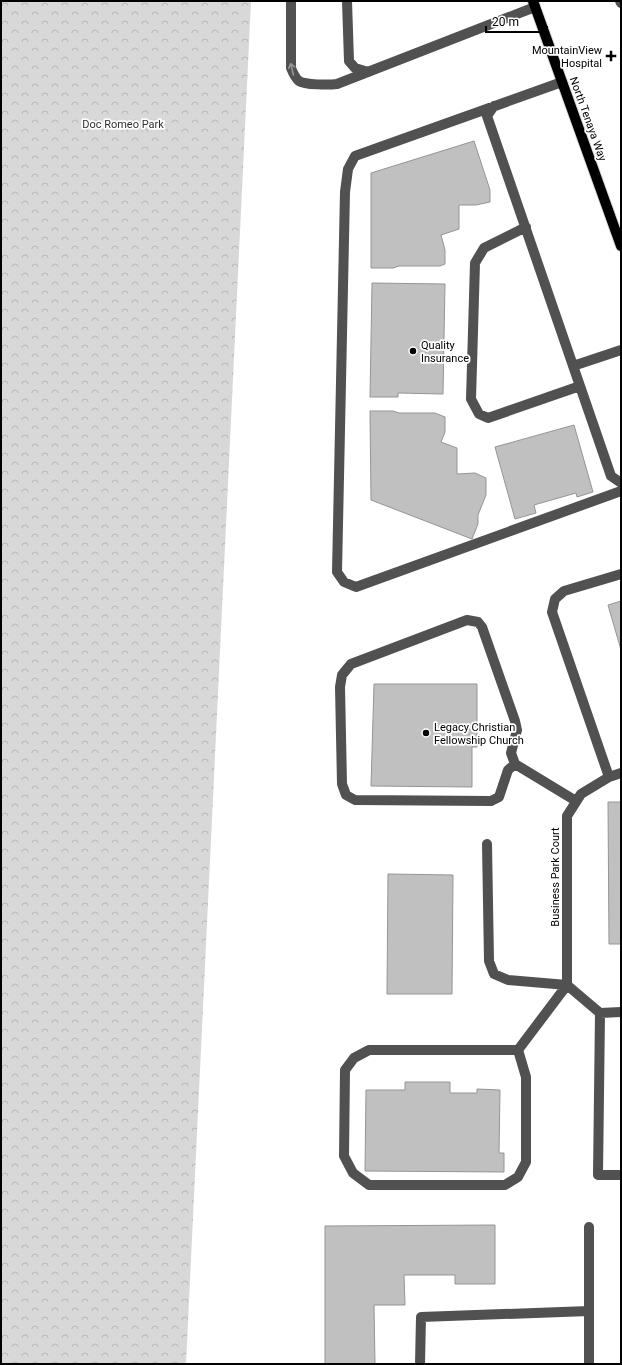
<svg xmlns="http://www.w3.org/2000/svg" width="622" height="1365" viewBox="0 0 622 1365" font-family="Roboto,sans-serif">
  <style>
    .park { fill: url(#park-crowns) }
    .building { fill: #c0c0c0; stroke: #959595 }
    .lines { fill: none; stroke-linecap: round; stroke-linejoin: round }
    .major-casing { stroke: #dbdbdb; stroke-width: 12 }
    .minor { stroke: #515151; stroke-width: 10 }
    .major { stroke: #000; stroke-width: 10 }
    .oneway { stroke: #979797 }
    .poi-dot { fill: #000; stroke: #fff; stroke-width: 1.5 }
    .labels { text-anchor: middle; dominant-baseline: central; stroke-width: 3.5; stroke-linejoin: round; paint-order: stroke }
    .poi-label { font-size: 11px; fill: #000; stroke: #fff; text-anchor: start }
    .street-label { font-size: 11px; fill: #000; stroke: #fff }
    .park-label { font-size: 11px; fill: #2f2f2f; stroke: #fff }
  </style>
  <defs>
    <pattern id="park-crowns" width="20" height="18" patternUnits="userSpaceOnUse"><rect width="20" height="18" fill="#d8d8d8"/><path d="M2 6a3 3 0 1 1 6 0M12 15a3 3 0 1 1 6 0" fill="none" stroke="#b8b8b8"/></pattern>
  </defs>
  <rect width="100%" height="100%" fill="#fff"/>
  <!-- park -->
  <path class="park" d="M1 1H251L186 1364H1Z"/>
  <!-- building -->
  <path class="building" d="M474 141 490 190V202L476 205H459V229L441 235 445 250V264L440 266H399L393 268H371V173Z
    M372 283 445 284 443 394 398 393V397H370Z
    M370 411H393L399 413H435L445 417V432L441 442 457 448V474L475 473 486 478V495L478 515V524L472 539 371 500Z
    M574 425 593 492 577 497 576 493 534 505 536 513 515 519 495 447Z
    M621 601V650L608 605Z
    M374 684H477V747H472V787L371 786Z
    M608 802H621V944H609Z
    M388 874 453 875 452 994H387Z
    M405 1082H450V1093H477V1089L500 1090 499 1153H504V1172L365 1171 366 1090H405Z
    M495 1225V1284H455V1275H404L405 1305H374L375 1364H325V1226Z"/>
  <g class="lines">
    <defs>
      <path id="major" d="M533 1 621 246"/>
    </defs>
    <!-- major casing -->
    <use href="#major" class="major-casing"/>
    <!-- minor -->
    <path class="minor" d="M291 1V68C293 73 295 78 299 81 305 85 329 85 337 84L535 7
      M347 1 349 61 355 68 368 72
      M620 1 621 3
      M562 82 355 156 348 169 345 192 337 572 344 582 356 587 621 491
      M494 106 487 116 611 476 621 483
      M526 227 484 248 475 263 471 399 479 414 488 418 580 386
      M573 366 621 350
      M515 764 508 770 499 797 491 801 355 800 346 795 342 784 340 687 342 675 351 664 467 620 478 622 482 627 515 721 517 730 511 753 515 764 576 801
      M609 777 552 612 555 599 564 591 621 574
      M487 844 489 961 494 974 508 980 567 985 600 1013 621 1012
      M567 985V816L581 794 609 777 621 773
      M600 1013 598 1175H621
      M518 1050H369L354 1058 345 1070 344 1156 353 1173 369 1185H505L518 1177 526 1162V1077L518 1050 567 985
      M589 1227V1364
      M420 1364 421 1317 589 1311"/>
    <!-- major -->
    <use href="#major" class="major"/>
  </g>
  <!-- one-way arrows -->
  <defs><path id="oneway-shaft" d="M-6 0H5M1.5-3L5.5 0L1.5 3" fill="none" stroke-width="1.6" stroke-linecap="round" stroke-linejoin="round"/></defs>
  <use class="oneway" href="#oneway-shaft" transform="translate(292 69) rotate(-103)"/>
  <!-- markers -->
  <g class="poi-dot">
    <path d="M609 50h4v4h4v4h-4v4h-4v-4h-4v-4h4z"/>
    <circle cx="413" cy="351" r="4"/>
    <circle cx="426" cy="733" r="4"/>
  </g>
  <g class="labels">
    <!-- poi labels -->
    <g class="poi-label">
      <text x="602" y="50" text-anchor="end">MountainView<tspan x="602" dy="13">Hospital</tspan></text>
      <text x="421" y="345">Quality<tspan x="421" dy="13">Insurance</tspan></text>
      <text x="434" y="727">Legacy Christian<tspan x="434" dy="13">Fellowship Church</tspan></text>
    </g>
    <!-- street labels -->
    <g class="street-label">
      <text transform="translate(588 119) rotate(70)">North Tenaya Way</text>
      <text transform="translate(555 877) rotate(-90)">Business Park Court</text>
    </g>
    <!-- park labels -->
    <g class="park-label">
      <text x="123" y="124">Doc Romeo Park</text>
    </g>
  </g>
  <!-- border -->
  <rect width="622" height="1365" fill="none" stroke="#000000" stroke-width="4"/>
  <!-- scale -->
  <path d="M486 26v6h61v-6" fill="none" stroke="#000000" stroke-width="2"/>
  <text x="492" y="26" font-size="12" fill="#000000" stroke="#ffffff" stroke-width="3" paint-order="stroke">20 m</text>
</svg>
